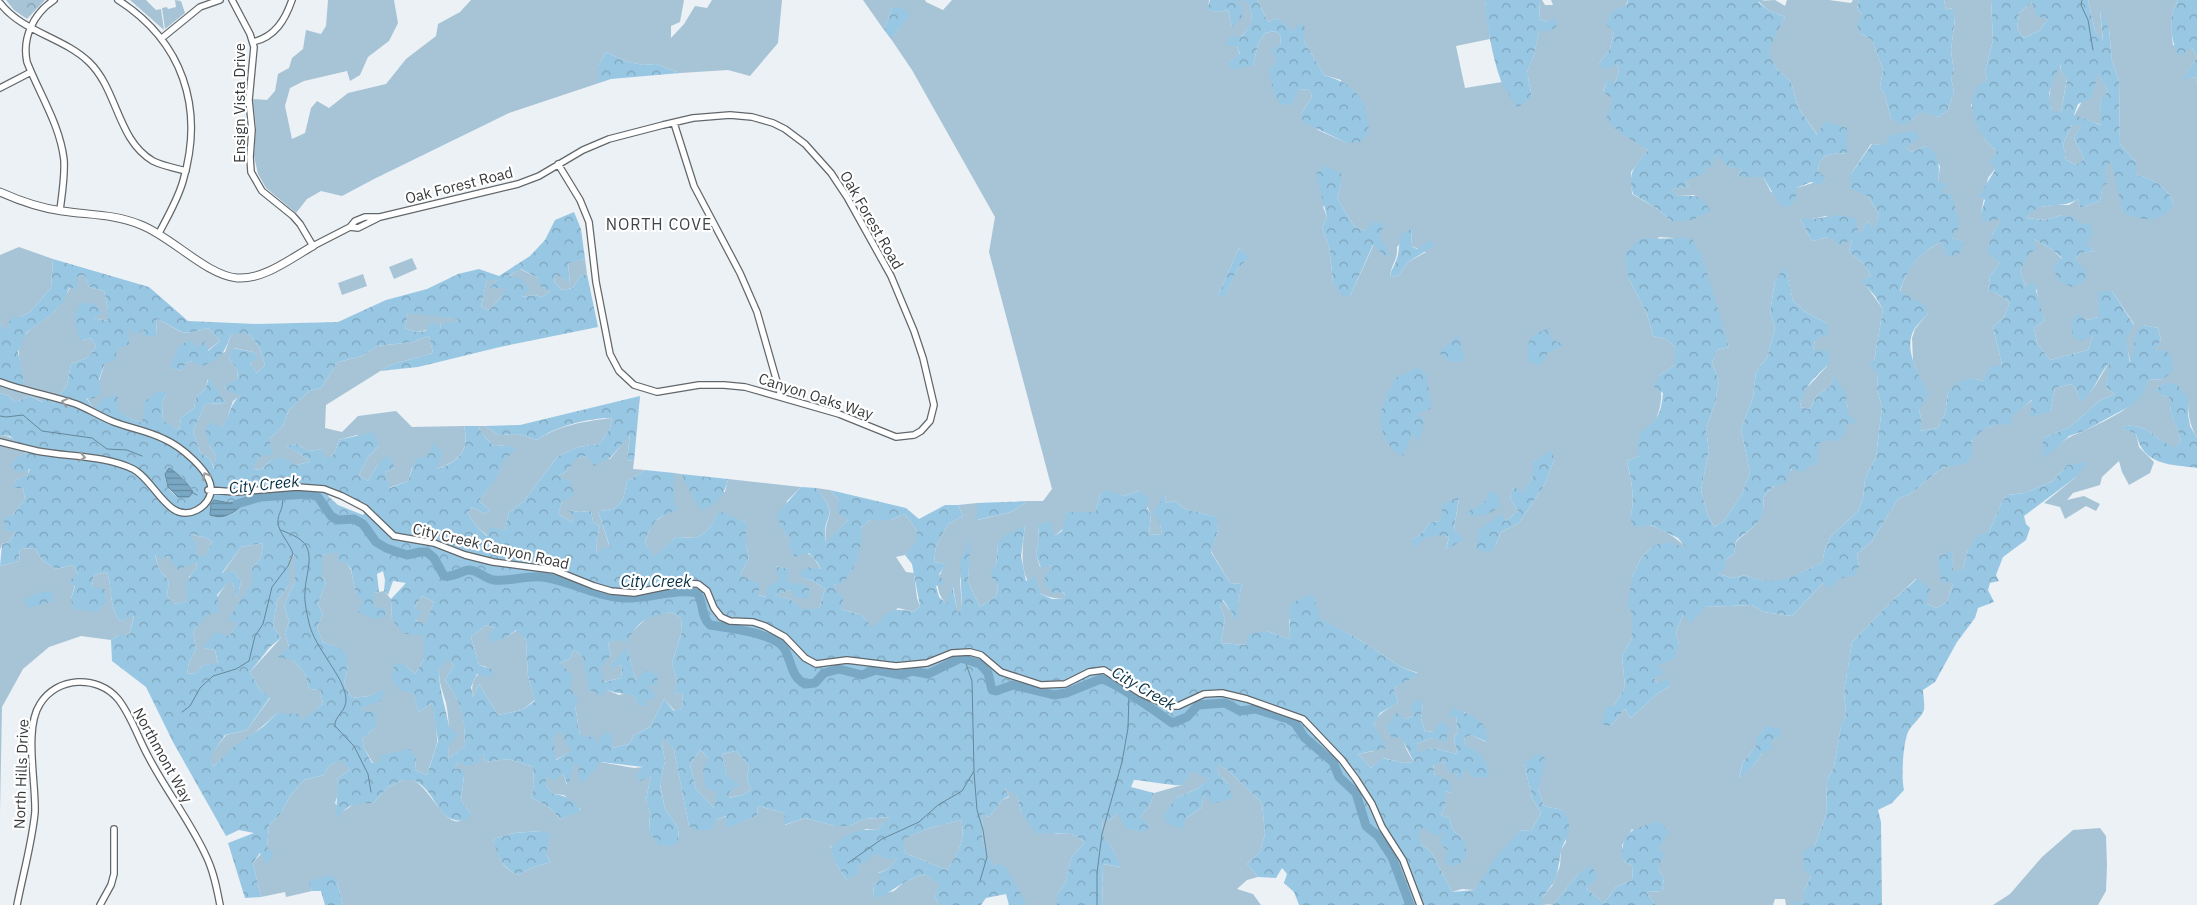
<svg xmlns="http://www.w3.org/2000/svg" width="2197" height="905" viewBox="0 0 2197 905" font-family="'IBM Plex Sans',sans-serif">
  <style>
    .grass { fill: #a7c4d6; fill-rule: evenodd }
    .forest { fill: url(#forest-crowns); fill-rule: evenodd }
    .park { fill: url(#park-crowns) }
    .water { fill: url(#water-rules); stroke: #65879b }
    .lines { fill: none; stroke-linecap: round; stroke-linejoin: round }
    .stream { stroke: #65879b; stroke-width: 1 }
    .river { stroke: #79a8c4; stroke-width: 9 }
    .minor-casing { stroke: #61676a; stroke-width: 8 }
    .tertiary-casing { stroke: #61676a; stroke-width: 9 }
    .minor { stroke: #fff; stroke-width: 5.5 }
    .tertiary { stroke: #fff; stroke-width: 7 }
    .oneway { stroke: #9b9c9c }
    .labels { text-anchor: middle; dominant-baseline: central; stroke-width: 4.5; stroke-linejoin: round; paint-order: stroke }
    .street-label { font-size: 15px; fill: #37393a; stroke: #fff }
    .neighbourhood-label { font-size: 16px; letter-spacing: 1px; fill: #414649; stroke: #fff }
    .water-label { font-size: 16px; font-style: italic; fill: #073045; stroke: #fff }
  </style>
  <defs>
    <pattern id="forest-crowns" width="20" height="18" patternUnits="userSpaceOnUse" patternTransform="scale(1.25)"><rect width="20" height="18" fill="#98c7e4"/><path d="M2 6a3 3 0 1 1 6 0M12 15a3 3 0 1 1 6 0" fill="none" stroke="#7da3ba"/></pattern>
    <pattern id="park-crowns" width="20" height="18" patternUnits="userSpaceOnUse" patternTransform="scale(1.25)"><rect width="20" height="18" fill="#a7c4d6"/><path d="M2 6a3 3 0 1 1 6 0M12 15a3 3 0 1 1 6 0" fill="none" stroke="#89a0af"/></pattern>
    <pattern id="water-rules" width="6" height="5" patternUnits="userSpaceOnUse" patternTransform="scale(1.25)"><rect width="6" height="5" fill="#79a8c4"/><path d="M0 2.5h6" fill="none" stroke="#648aa0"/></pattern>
  </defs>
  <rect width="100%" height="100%" fill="#ebf1f5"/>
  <!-- grass -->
  <path class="grass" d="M130 0H146L156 10 161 9 164 30Z
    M175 0 181 1 185 13 165 29 162 8 167 7 168 9 176 7Z
    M328 0H394L398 23 389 41 368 57 360 75 350 81 347 71 304 81 290 88 285 106 292 139 305 133 311 108 317 101 329 108 348 93 386 84 406 59 436 36 438 24 460 12 471 0H684L680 22 671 26V38L684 24 695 6 707 8 712 0H782L778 43 750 76 728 70 680 73 656 64 643 65 625 61 606 52 599 65V83L509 113 374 179 342 196 321 191 307 199 296 213 266 188 258 174 254 156 256 127 253 99 267 100 275 91 278 74 289 68 292 58 303 49 306 30 321 34 326 26Z
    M863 0H925L926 2 943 10 952 0H1209L1208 10 1218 12 1228 10 1232 27 1234 1 1247 0C1259 26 1246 34 1226 46H1237L1240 55 1229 62 1253 66 1258 44 1265 33 1275 31 1281 36 1280 45 1298 90 1309 89 1312 97 1301 114 1318 130 1347 143 1341 80 1324 75 1304 41 1277 18 1268 22 1257 0H1485L1490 39 1456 46 1465 88 1502 82 1511 95 1532 97 1527 72 1534 55 1539 30 1550 31 1548 22 1539 19 1540 0H1542L1545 5H1553L1551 0H1628L1614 31 1610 49 1599 64H1617L1619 73 1615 83 1608 79 1603 91 1613 98 1640 144 1648 150 1631 172 1632 194 1659 210 1671 221 1695 195 1678 196 1670 190 1689 186 1685 181 1716 155 1742 169 1738 177H1763L1771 192 1796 199V188L1826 179 1818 171C1821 151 1829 155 1847 153L1818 136 1798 107 1791 82 1776 68 1767 51 1785 17 1768 10 1758 1 1775 0 1785 6 1787 0H1829L1851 3 1853 0H1859L1857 9 1862 14 1860 33 1872 40 1883 70 1880 87 1885 95 1891 119 1912 120 1920 111 1939 117 1948 110 1954 91 1951 78 1954 73 1951 50 1955 18 1952 8 1946 10 1944 0H1991L1993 40 1985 71 1987 81 1971 105C1977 123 1981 139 1997 151L1995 169 1988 178 1981 213 2002 218 1992 235 2000 263 1990 276 1988 292H1994L2010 302 2004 317 1993 327 2002 365 1983 381 1971 378 1948 393 1945 414 1938 428 1919 431 1922 423 1919 409 1918 375 1913 361 1912 338 1915 329 1928 313 1900 292C1907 267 1918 254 1941 242L1948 257 1964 242 1952 238 1938 182 1940 166 1926 146 1911 152 1905 147 1871 144 1851 174 1868 196 1879 215 1874 229 1867 221 1859 236 1826 216 1812 219H1800L1812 241 1828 237 1852 240 1849 252 1863 263 1871 276 1862 280 1883 309 1874 361 1878 375 1877 389 1882 407 1876 457 1865 479 1863 498 1858 511 1831 536 1825 549 1822 563C1792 576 1778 590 1745 575L1733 578 1718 574 1725 560 1734 554 1736 542C1753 526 1766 522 1763 497L1819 443C1855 429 1854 405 1834 377L1830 387 1817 395 1810 409 1800 407 1803 392 1828 365 1813 350 1815 340 1827 323 1807 313 1793 301 1785 266 1775 281 1770 312 1775 328 1767 358 1756 372 1753 397 1741 429 1750 472 1742 494 1724 521 1714 527 1707 513 1701 490 1709 451 1706 428 1715 404 1719 380 1712 363 1717 350 1729 347 1719 318 1673 238 1659 237 1629 279 1647 314 1653 336 1666 339 1675 347V365L1659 376C1667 410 1652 425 1639 456L1627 461C1631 480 1636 500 1630 518 1651 525 1673 532 1687 549L1654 545 1641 558 1632 577V638L1622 656 1625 687 1614 706 1611 726 1625 709 1631 718 1657 694 1670 686 1658 684 1654 678 1656 666 1679 644 1676 632 1683 615 1705 607 1752 605 1763 612 1792 616 1823 583 1840 578 1859 567 1857 554 1872 541 1898 499 1910 494 1942 468 1967 462 1971 442 1981 430 1999 423 2033 400 2050 412 2055 388 2071 384 2076 389 2080 401C2094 393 2100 375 2110 362L2106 388 2115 394 2099 401 2070 427 2043 438 2060 445C2069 435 2074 436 2086 430 2110 418 2139 407 2148 380L2163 379 2154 351 2161 340 2158 328 2143 325 2131 364 2125 339 2134 324 2112 291 2099 309V317L2086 320 2093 336 2088 350 2050 360 2037 343 2034 328 2045 320 2038 305 2037 290 2026 287 2020 271 2034 239 2054 251 2062 259H2075L2081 253 2095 251 2085 244 2079 223 2062 215 2045 220 2026 218 2034 208 2053 205H2069L2078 199 2080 208 2100 201 2105 172 2111 160 2174 205C2168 186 2154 180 2136 174V162L2120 144 2119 81 2112 61 2109 29 2100 11 2103 42 2095 30 2088 0H2178C2170 13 2171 30 2173 45L2192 48 2197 57 2183 79 2195 77 2197 82V438C2189 424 2188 414 2188 398L2161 395 2170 398C2169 418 2177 422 2181 441L2175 448C2153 440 2148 421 2121 427L2136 434 2139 447 2154 462 2150 473 2129 485 2122 472 2119 461 2102 477 2100 485 2073 493 2067 500 2084 496 2100 504 2096 511 2086 506 2065 519 2060 507 2044 503 2076 477 2067 465 2053 481 2025 493 2007 495 2001 504 1989 532 1968 550 1963 569 1953 573 1952 551 1953 583 1947 602 1936 608 1927 604 1916 579 1892 601 1852 642 1844 692 1846 715 1841 727 1834 766 1827 781 1826 815 1815 845 1811 876 1804 891V904L1793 902V905H1786L1785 899H1775L1773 905H1656L1646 892 1662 891 1664 879 1658 868V850L1632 829 1622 845V860L1633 866 1632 880 1616 887 1604 903 1586 888 1578 874 1554 904 1542 905V898L1552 886 1560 866 1561 850 1566 842 1563 810 1544 806 1538 789 1524 763 1532 798 1541 813 1531 831 1519 830 1515 838 1474 890 1462 889 1452 892 1432 853 1422 845 1417 833 1422 828 1446 832 1464 840 1453 830 1449 818 1441 815 1445 806V791L1452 793 1435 776 1433 764 1446 762 1461 780 1466 746 1464 738 1471 735 1486 742V730L1465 712 1449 718 1456 715 1458 731 1454 738 1457 754 1433 748 1416 753 1417 744 1431 738 1435 731 1425 732 1421 718 1423 703 1413 716 1404 719C1401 739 1403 745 1414 762L1403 763 1383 758 1371 768 1358 754 1374 751C1374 721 1370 718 1398 703L1394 688 1418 673 1401 667 1360 640 1319 618 1289 619V639L1267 631 1246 645 1221 643 1225 619 1220 606 1222 600 1238 621V603L1242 584 1230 583 1211 551 1218 530 1216 517 1185 509 1175 501 1165 503 1166 493 1160 523 1162 534 1149 535 1151 514 1139 491 1123 496 1101 493 1095 512 1080 513 1055 536 1038 525 1039 541 1036 554 1040 567 1053 565 1066 599C1018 598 1020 563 1025 526L998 545 996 565 991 575 998 585 996 596 980 607 968 582 970 539 960 580 962 608 958 614 953 587 947 605C934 590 936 579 946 564L934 562 936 546 948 524 963 516 958 505 977 503 978 520 1011 512 1028 501H1043L1052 489 989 252 995 217 912 70 891 39 909 15 892 8 884 30ZM1341 185 1337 198 1354 226 1365 231 1384 255 1374 244 1350 296 1333 282 1329 246 1322 228 1327 217 1323 207ZM1412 230 1411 246 1426 252 1408 262 1399 275 1390 277C1391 264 1398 261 1397 247ZM1239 248 1248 257 1238 268 1225 295H1218ZM1539 459 1554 460 1545 484 1519 523 1501 532 1495 547 1502 515 1506 521 1518 511 1510 499 1513 488 1524 493 1533 476V462ZM1459 498 1454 530 1463 539 1446 549 1449 537 1437 534 1412 540 1424 531 1430 522 1440 521ZM1756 746 1762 753 1755 764 1739 778 1743 762Z
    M2032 2 2048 19 2039 31 2024 38 2017 29 2019 13Z
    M2059 62 2061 71 2067 78 2061 112H2054C2042 99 2056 77 2059 62Z
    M2098 72 2108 91 2100 100 2102 125 2074 116Z
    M2072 125H2082L2074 138 2084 159 2076 165 2066 160 2063 144Z
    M19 247 53 259 51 288 30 312 20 317 6 332 0 324V255Z
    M412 258 417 269 394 279 389 267Z
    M585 259 587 274 580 276 573 288 562 290 554 282 556 273 570 283 568 262Z
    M520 269 538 278 550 291 542 297 535 295 520 297 529 290 507 277Z
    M363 274 367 286 342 295 338 283Z
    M84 275 89 287 104 291 108 309V321L92 318 95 304 80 341 91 338 96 346 89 357 71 364 67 385 53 404 46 393 43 402 30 396 15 402 9 396 0 393V385L5 388 24 381C20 365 13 343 29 331 37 324 46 319 54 312 64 302 68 289 77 277Z
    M487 279 497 280 491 288H506L501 297 489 310 481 307Z
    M408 312 460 319 451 323H441L440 328 416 332 405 328Z
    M157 319C182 330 177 338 208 328L220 341 207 351 180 345 171 368 181 371 185 363 225 352 231 335 238 332 250 335 259 347 265 365 257 373 250 364 258 357 253 352 234 348 229 359 237 369 238 380 224 387 242 395 233 401 226 421 209 445 216 456 215 470 210 459 200 452 193 432 205 404 226 403 208 379 205 389 196 397 194 408 181 418 179 430 163 422 162 402 167 393 142 422 131 419 117 410 95 411 86 397 93 399 105 363 118 348 129 327H145L156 336Z
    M429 336 433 353 390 365 326 405 325 428 342 432 358 416 396 411 412 427 464 426C470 450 459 462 436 469L427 457 412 468 408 481 389 488 385 472 395 468 378 464 368 481 359 475 368 457 379 446 357 435 339 440 334 454 323 460V449L308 451 297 444 285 446 301 454 310 462 296 465 271 460 261 470 252 469 269 439 283 426 289 410 309 391 321 388 338 362 362 356 377 346 413 342Z
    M612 418 610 428 600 444 578 447 558 456 523 502 509 512 505 530 488 536 477 527 468 514 472 507 485 514 490 510 479 501C492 483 504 467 507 445L494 446 484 436 478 426H485L499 435 519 434 537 440C558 425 587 421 612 418Z
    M630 434 627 460 634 461 633 469 645 470 627 481C623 502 622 510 598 511L610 548 597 554 596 542 600 526 593 522 591 511 579 512 568 510 576 518 572 522 558 514 562 502 558 476 567 471 576 458 587 456 610 459Z
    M0 435C20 436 34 458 27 477L16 480 14 488H23L25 499 12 516 16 532 9 542 2 544 0 550Z
    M674 473 681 474 690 489 725 492 728 479 801 487 787 501 783 530 792 543 788 544C804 550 814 554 821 570L808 567 803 578 813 581 825 589 819 609H801L790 599 774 595 791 590 797 583H788V569L775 566 781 579 767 597 758 595 740 575 749 558 746 544V522L719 512 709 529 697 538 676 537 654 558 645 542 652 524 665 514 674 502Z
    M816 488 830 490 839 500 848 520 826 543C822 512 842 519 816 488Z
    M905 514 917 531V542L905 555 896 557 906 572 914 573 917 598 920 606 914 612 898 608 874 629 861 615 841 609 834 585C859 575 858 551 861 528L870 520H891Z
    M189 534 207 538 212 542 205 558 195 554Z
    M263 543 261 558 251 569 256 578 239 621 229 636 204 648 215 650 218 664 203 665 196 673 187 674 189 663 196 649 193 631C207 615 216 597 229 580L233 584 237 598 241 582 234 571 222 574 241 547Z
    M20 548 35 549 43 561 56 569 73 565 78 574 71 599 92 586 94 575 107 572C113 590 108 604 120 621L134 615 129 635H119L111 640 81 636 49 647 23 669 2 707 0 813V566L19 561Z
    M338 551 351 570 356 594 374 607V593L384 591 391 599 392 620 424 635V659L415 674 405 665 419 712 432 703C434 709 438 738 437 743 434 754 430 764 427 775L415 770 416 758 373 763 364 748 362 739 375 728 357 710 384 691 369 696 352 698 344 683 348 666 337 647 323 642 317 628 323 614 318 604 326 582 322 576V555Z
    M155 554 196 562 197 567 189 577V601L173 604 167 596 169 581 159 569Z
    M295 554V581L284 605 289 621 285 633 289 647 293 660 305 674 309 689 320 690 323 704 301 722 277 713C257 733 233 747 213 767L209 757 226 735 247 730 270 698 260 690 250 672 281 638 273 626 277 601 289 585V560Z
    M422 596 434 602 425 625 414 619V608Z
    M672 612 681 618 682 631 672 663 677 680 675 694 683 692 682 708 675 711 664 699 650 727 634 735 629 744 612 748 595 749 580 735 575 706 560 663 570 659 574 650 582 656 607 690 619 695 627 693 636 697 654 699 636 681 627 648 609 667 622 665 621 678 603 682 599 668 611 656 608 643 633 631 650 615Z
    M486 625 495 628 507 637 517 630 526 640 528 676 535 700 522 710 498 715 479 684 473 697C470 683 475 675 487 667L479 665 471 637Z
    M448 659 454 665 445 680C463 705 465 716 465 746L448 759C449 740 450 722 446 703 442 688 439 686 439 668Z
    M560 730 572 751 555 760 552 737Z
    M664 737 674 750 689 826 716 820 727 816 726 827 757 816 758 806 785 813V825L805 818 835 826H849L865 819 891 817 877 830 866 829 830 847 837 866 847 880 858 865 875 852 887 859 898 858 888 869 878 873 884 877 873 885 874 896 894 891 903 883 924 874 940 884 935 897 939 905H343L337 882 310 881 312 891 286 897 285 892 261 897 253 863 267 847 269 825 280 815 290 796 304 780 324 775 329 766 342 759 350 770 337 779 339 791 335 803 342 812 356 803H373L388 787 403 780H413C428 786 445 826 460 821 464 820 468 816 471 814L461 800 464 776 453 770 458 762 483 752 485 762 509 759 533 767 534 785 531 797 550 808 560 819 581 810 564 795 553 794 546 785V777L563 774 567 785 573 765 579 764 582 783 600 762 634 768 644 767 651 776 646 799 650 814 649 831 670 846 679 841 678 828 665 809 660 784 665 761 662 744ZM540 831 546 855 551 862 531 868 518 875C499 866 500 857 493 839L514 833Z
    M700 750 708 758 718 792 714 808 696 789 690 765Z
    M736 751 749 766 747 780 751 790 742 795 728 798 730 791 722 754Z
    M1216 763 1230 772 1262 803 1265 834 1260 852 1247 864 1258 877 1247 880 1237 889 1253 894 1261 905H1102L1103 864 1120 867 1113 850 1103 837 1102 820H1110L1118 813 1140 817 1150 805 1154 793 1182 785 1191 770 1210 779 1197 789 1176 798 1185 819 1201 808 1204 794 1228 784 1218 773Z
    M1005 787 1017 794 1021 812 1056 834H1072L1085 842 1071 858 1065 884 1057 894V905H1027L993 867 983 844 982 814 989 817 1002 800 1009 797Z
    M961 820C966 840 958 854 947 870L905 853 902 839 930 828Z
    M2100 828 2106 836 2107 866 2106 891 2098 905H1993L2010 894 2042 857 2073 830Z"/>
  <!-- forest -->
  <path class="forest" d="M1210 0H1257L1268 22 1277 18 1293 31 1300 23 1305 27 1304 41 1324 75C1357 85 1367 99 1369 133L1360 142 1347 143 1303 122 1301 114 1312 97 1309 89 1298 90 1292 104 1281 105 1274 94 1269 71 1277 59 1271 50 1280 45 1281 36 1275 31 1265 33 1258 44 1253 66 1231 69 1229 62 1240 54 1237 46H1225L1230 37 1242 36C1253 25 1254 15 1247 1H1235L1242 7V17L1232 27 1228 10 1218 12 1207 10Z
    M1485 0H1540L1539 19 1548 22 1554 16 1557 26 1550 31H1539L1534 55 1527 72 1532 97 1517 108C1513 99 1505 90 1501 81 1492 56 1487 26 1485 0Z
    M1628 0H1765L1758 2 1768 10 1785 17 1768 51 1776 68 1791 82 1798 107 1817 135 1825 121 1847 128V153C1829 155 1821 151 1818 171L1826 178 1821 185 1811 182 1796 188V199L1789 207 1780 205 1763 177H1738L1742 169 1729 167 1716 155 1712 168 1705 166V173L1685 181 1689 186 1671 190 1678 196C1696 195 1701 195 1711 211L1692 220 1671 221 1659 210 1633 194C1627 171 1635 167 1648 150L1619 132 1606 119 1613 99 1603 92 1608 78 1615 83 1619 73 1617 64 1605 70 1599 64 1610 49 1614 31 1606 25 1610 13 1627 4Z
    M1859 0H1944L1946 10 1953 8 1955 18 1951 50 1954 73 1951 78 1954 91 1948 110 1939 117 1920 112 1912 120 1903 125 1891 119 1885 95 1880 87 1883 70 1872 40 1860 33 1857 25 1862 14 1857 9Z
    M1991 0H2088L2095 30 2103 41 2100 9 2109 29 2112 61 2119 81 2120 144 2136 162V174C2154 180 2168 186 2174 205 2157 224 2146 221 2123 213L2111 161 2105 172 2107 184 2103 185 2100 201 2080 208 2078 199C2059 211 2042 198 2026 218L2045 220 2062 215 2074 217 2079 223 2090 224 2093 234 2086 244 2095 251 2081 253 2075 259 2087 272 2083 283 2072 287 2058 281 2053 266 2062 258 2054 251 2034 239 2036 249 2028 255 2020 271 2026 287 2033 281C2038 294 2039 307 2045 320L2034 328 2037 343 2050 360 2088 350 2093 336 2081 341 2073 337 2071 325 2075 315H2080L2086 320 2099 317 2098 292 2112 291 2134 325 2126 339 2130 363 2137 331 2143 325 2158 328 2161 340 2155 350H2164L2172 356 2173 371 2163 379 2148 380 2144 393 2132 405 2084 431 2069 436 2060 445 2043 458V438L2070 427 2099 401 2115 394 2106 388 2109 363C2097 377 2095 392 2080 402L2076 389 2071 384 2055 388 2050 412 2030 417 2032 400 2013 415 2010 425C1992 422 1982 429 1971 442L1973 452 1967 463 1942 468 1910 494 1898 499 1872 541 1857 554 1859 567 1854 576 1840 578 1829 589 1823 583 1792 616 1763 612 1752 605 1705 607 1691 623 1683 615 1676 632 1679 644 1675 658 1657 666 1664 673 1654 678 1658 684 1667 678 1670 686 1657 694 1631 718 1625 709 1611 726 1602 724 1607 706H1614L1625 687 1622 656 1632 638V613L1628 605 1632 577 1641 558 1654 545 1669 542 1686 548 1678 538 1651 525 1634 527 1630 518C1636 500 1631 479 1627 461L1639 456 1637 447 1640 432C1658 422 1661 413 1663 393L1654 387 1659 376 1675 365V347L1666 339 1653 336 1647 314 1629 279 1625 254 1639 239 1692 238 1703 259 1729 347 1717 350 1712 363 1719 380 1715 404 1706 428 1709 451 1701 490 1707 513 1714 527 1724 521 1742 494 1750 472 1741 429 1753 397 1756 372 1767 358 1775 328 1770 312 1775 281 1785 265 1793 301 1807 313 1827 323 1828 334 1815 340 1813 350 1829 351 1828 365C1813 379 1804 386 1800 407L1810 409 1817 395 1830 387 1834 376 1845 392 1849 415 1858 423 1846 424 1844 435 1836 442 1829 440 1819 443 1817 464 1808 466 1804 472 1791 469 1785 484 1774 486 1763 497C1766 523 1754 525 1736 541L1734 554 1725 560 1726 568 1718 574 1733 578 1745 575C1777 589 1792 576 1822 563L1825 549 1831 536 1858 511 1863 498 1865 479 1876 457 1882 407 1877 389 1878 375 1868 362 1874 361 1883 309 1875 296 1861 280 1871 276 1863 263 1849 252 1852 240 1840 245 1828 237 1812 241 1800 219H1812L1838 215 1855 218 1859 235 1867 221 1874 228 1879 215 1868 196 1849 188 1851 174 1872 144 1885 145 1890 135 1916 131 1919 139 1905 147 1911 152 1926 146C1940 154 1940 167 1938 182L1949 184 1941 192 1952 195 1960 226 1952 238 1965 242 1959 254 1947 257 1941 242C1919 253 1907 268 1900 291L1926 306 1928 313C1924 318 1919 323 1915 328 1902 348 1919 376 1929 394L1919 409 1922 423 1920 431 1938 428 1945 414 1948 393 1956 383 1971 378 1983 381 1991 366 2002 365 1993 327 2004 317 2010 302 1994 292H1988L1990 276 2000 263 1987 252 1992 235 2001 219 1983 222 1981 213 1985 200 1979 196 1995 170 1990 162 1997 151C1984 141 1973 123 1972 106 1971 100 1975 92 1977 86L1987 81 1985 71 1993 40ZM2032 2 2036 16 2048 19 2039 31 2024 38 2017 29 2019 13ZM2060 64 2061 71 2067 79 2061 112H2055L2051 108 2049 93ZM2098 73 2108 91 2100 100 2101 125 2074 115 2078 104 2092 98ZM2072 125 2081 126 2074 138 2084 159 2076 165 2066 160 2063 144Z
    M2178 0H2197V82L2195 77 2182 80 2197 57 2192 48 2179 56C2170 39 2168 17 2178 0Z
    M901 7 910 15 891 39 884 30 892 8Z
    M606 52 625 61 643 65 656 64 680 73 611 79 599 83V65Z
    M1324 166 1341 173V185L1337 198 1354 226 1365 231 1373 222 1384 224 1379 239 1385 244 1390 256 1384 255 1373 245 1350 296H1342L1333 282 1329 246 1322 228 1327 217 1316 174Z
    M574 212 581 229 585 259 568 263 570 283 556 274 554 282 562 290 573 288 580 276 587 274 598 327 500 347 418 367 380 371 390 365 433 353 429 336 413 342 377 346 362 356 338 362 321 388 309 391 289 410 283 426 269 439 273 454 259 457 253 469 261 470 271 460 283 457 296 465 310 462 301 454 284 446 297 444 308 451 323 449 324 459 334 454 339 440 373 432 379 446 368 457 359 475 368 481 378 464 388 455 395 468 385 472 390 488 408 481 416 458 427 457 434 443 443 453 437 469C459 462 470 450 464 426H478L484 436 494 446 507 445 516 450 505 459 496 478 479 501 490 510 485 514 472 507 468 514 477 527 487 536 489 527 505 530 509 512 523 502 558 456 578 447 600 444 610 428 612 418C589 418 555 426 537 440L519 434 499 435 485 426 520 425 640 396 634 461 627 460 630 435 610 458 594 466 587 456 577 458 567 471 558 476 571 482 574 495 562 502 558 514 572 522 575 518 567 510 579 512 591 511 593 522 600 526 596 542 597 554 603 548 610 547 598 511C622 510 623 502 627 481L645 470 674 473V502L678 510C657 516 652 522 645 542L654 557 676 537 697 538 709 529 719 511 746 522V544L749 558 740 575 760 584 758 595 766 597 767 588 780 579 774 566 789 569 788 583H797L809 587V598H796L791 590 775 595 790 599 802 609H819L825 589 813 581 803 578 799 573 808 567 821 569 817 562 809 553 795 557 788 544 791 542 783 530 776 515 801 487 816 488C843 520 820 513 826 542L848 520 837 512 839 500 830 490 906 508 919 519 945 505H958L963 516 948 524 936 546 934 562 947 564 939 574 945 584 936 586 939 597 947 604 952 585 958 613 962 608 960 561 971 537 968 582 980 607 996 596 998 585 990 575 996 565 998 545 1003 536 1025 526 1021 556 1026 581 1035 576 1041 594 1052 599H1065L1064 592 1053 593 1044 584 1045 576 1052 565 1041 568 1036 554 1039 541 1038 525 1050 521 1055 536 1062 531 1067 512H1095L1101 493 1107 490 1123 496 1139 491 1149 498 1147 508 1151 514 1149 535 1162 534 1160 523 1153 513 1166 492 1165 503 1175 501 1185 509 1217 517 1218 530 1211 552 1230 583 1242 584 1238 603V622L1223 600 1220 606 1225 619 1221 643 1246 645 1249 634 1267 631 1289 639 1290 604 1306 596 1313 595 1320 618 1360 640 1401 667 1419 674 1394 688 1398 703 1380 713 1374 725 1387 748 1358 754 1371 768 1382 758 1403 763 1414 762 1401 737 1392 738 1386 727 1397 712 1404 719 1413 716 1411 707 1417 699 1423 703 1421 718 1425 732 1435 731 1440 721 1450 728 1445 742 1431 738 1417 744V752L1433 748 1457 754 1454 738 1458 731 1456 716 1448 718 1452 708C1464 712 1481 717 1486 730 1487 733 1487 739 1487 742L1471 735 1464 738 1466 746C1482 752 1488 760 1489 778L1473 777 1464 769 1461 781 1456 774 1449 772 1445 762 1433 765 1435 776 1449 780 1452 793 1445 791V806L1441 815 1449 818 1453 830 1464 840 1467 856 1458 865 1447 866 1445 856 1449 851 1442 846 1440 840 1445 832 1435 836 1423 828 1418 833 1422 845 1432 853 1452 892 1474 890C1482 880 1487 870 1494 860 1501 848 1513 842 1519 830L1531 831 1541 813 1532 798 1524 763 1539 753 1546 759 1538 789 1544 806 1563 810C1565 815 1569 820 1569 825 1570 835 1563 843 1561 851 1557 875 1558 879 1542 898V905H1299L1294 892 1284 883 1287 874 1282 868 1276 878 1258 877 1247 864 1260 852 1265 834 1262 803 1230 772 1217 764 1218 773 1228 784 1233 798 1212 804 1204 795 1201 808 1185 819 1183 829 1166 823 1164 815 1176 798 1197 789 1209 779 1191 771C1188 775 1186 782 1182 785 1179 787 1142 780 1134 780L1131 787 1154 793 1150 805 1140 817 1150 826 1144 832 1125 828 1118 813 1110 820 1102 821 1103 836 1113 850 1121 867 1103 864 1102 905H1057V894L1065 884 1071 858 1085 842 1072 834 1035 833 1021 812 1017 795 1005 788 1009 796 1002 800 989 817 982 814 983 844 993 866 997 863 1006 867 1027 905H1009L1006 894 986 898 981 905H939L935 897 939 884 924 874 903 883 880 898 874 896 873 885 883 877 877 874 888 869 897 859H887L874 853 868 861 858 865 859 873 847 880 837 866 830 848C845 834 857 828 877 830L890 817 865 819 849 826H835L805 818 784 825 785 813 758 806 757 816 726 828V816L716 820 711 830H696L689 826 674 750 664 738 662 744 665 761 660 785 665 809 678 828 679 842 670 846 658 845 649 831 650 814 646 799 651 776 639 782 637 774 643 767 601 762 582 784 578 775 579 765H574L568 786 563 774 555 780 546 777V785L553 794C567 796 573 799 581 811L560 819 550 808 531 797 534 785 533 767 509 759 485 762 483 753 478 763 467 766 458 762 454 769H462L464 776 461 800 471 814 467 820C436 826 438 790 413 780H403L388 787 373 803C354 804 348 803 337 819 335 805 339 793 337 779L350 770 341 760 329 766 324 775 304 780 290 796 280 815 269 825 267 847 274 855 267 864 260 853 253 863 261 897 245 898 228 843 254 833 239 830 226 836 173 742 146 687 112 661 111 640 119 635H129L134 616 120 621C108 604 113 590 107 572L94 575 92 586 105 589 106 603 97 612 74 609 71 599 75 586 69 581 78 574 73 565 56 569 43 561 35 549 20 548 19 561 0 566 2 544 9 542 16 532 5 530 3 518 12 516 25 499 23 488H13L16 480 27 476 30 469 19 473 10 466 16 458 27 453 10 436 0 435V393L9 396 15 402 30 396 42 402 47 392 53 404 67 385 71 364 89 357 96 346 91 338 80 341 74 319 80 303 95 304 102 313 93 318 108 321V309L104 291 89 287 84 275 77 277 78 289 69 288 64 301 52 314 26 333 18 352 24 381 17 393 0 385V324L6 331 11 317H20L30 312 51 288 53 259 149 287 188 321 258 324 338 322 386 300 427 289 458 274 479 269 499 276 530 256 545 240 555 220ZM521 269 538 278 540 286 550 291 542 297 535 295 521 297 530 290 522 279 508 276ZM487 280H497L490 288H505L501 297 489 310 481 307ZM408 313 459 319 451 323H441L440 328 432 321 426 331 416 332 405 328ZM157 319C183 330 177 338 208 328L220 341 208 351 205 341 196 348 192 340 179 345 170 368 181 371 186 363 192 361 201 366C221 360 223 355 231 335L238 333 250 335 259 347 265 365 257 373 250 364 259 357 253 352 233 348 229 359 237 369 238 379 224 386 229 392 241 395C230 403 230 416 221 428L210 422 205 428 209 445 216 456 214 469 210 459 200 452 193 432 205 404 226 403 209 378 205 389 196 397 194 408 181 418 179 430 163 421 162 402 167 393 158 391 145 401 142 422 131 419 118 410V395L102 398 95 411 86 398 93 399 101 393 99 379 105 363 114 361 118 348 129 345V328L137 335 144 328 143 336H156ZM166 471 181 476C184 483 191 485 193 492L178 497C168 491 164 482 166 471ZM331 489 347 495 370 508 363 515 338 505 328 496ZM214 500 242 506 230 515 213 517 211 504ZM905 514 917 531 916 542 905 555 912 564 920 606 914 612C891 607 888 610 874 628L861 615 841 609 844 598 836 591 834 585C837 584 843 583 845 580 856 571 864 540 861 528L870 520H891ZM190 534 207 538 212 542 205 557 195 554 197 546ZM263 543 261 558 251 569 253 581 227 621 238 622 229 636 215 632 203 648 215 650 218 663 203 665 196 673 187 674 189 663 196 649 193 631 207 615 219 612 217 595 229 581 233 584 237 599 241 582 234 571 222 573 241 547ZM338 552V561L345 562 351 569 356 595 363 600 358 612 374 619 385 617 386 609 374 607V593L379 592 377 574 383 571 385 580 384 591 388 595 393 581 406 583 391 599 392 620 405 634 423 635 424 659 415 674 405 665 395 663 391 677 399 690 413 693 419 712 432 703 438 741 427 775 415 770 416 758 410 749 381 755V761L372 763 364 748 362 739 375 728 377 713 358 710 382 700 384 690 369 696 352 698 344 683 348 666 346 653 338 647 323 642 317 628 323 614 318 604 326 582 322 576V555ZM294 554 295 581 284 605 289 621 285 633 289 647 277 657 293 660 305 674 309 689 320 690 323 704 301 721 300 714 277 713 264 726 232 748 213 767 210 757 225 735 247 730 270 697 260 690 250 672 270 647 281 638 273 626 277 601 289 585V560ZM155 555 161 559 168 556 178 570 196 562 197 567C187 578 184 587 188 601L173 604 167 596 169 581 159 569ZM422 596 434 602 425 624 415 620 422 612 414 608ZM672 612 681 618 682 631 672 663 677 680 674 694 683 693 682 708 674 711 664 699 650 727 634 735 629 744 612 748V735L604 732 595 747 596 738 580 735 575 706 579 699 570 689 573 676 560 663 570 659 574 650 582 656 589 690 603 696 607 690C618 694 626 693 636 697L639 706H645L647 699H655V693L647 685H657L658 675 644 670 636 681 627 647 608 668 622 665 621 678 604 682 600 668 611 656 608 643 616 640 627 642C639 619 648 616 672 612ZM486 625 495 628 487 637 493 642 507 637 516 630 526 640 528 676 535 701 522 710 498 715 479 684 473 697 471 687 477 674 491 678 494 670 479 665 471 637ZM448 660 454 665 445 680C462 703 465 717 465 746L448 759 449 745 458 735 449 727C446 707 438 688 439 668ZM560 731 571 751 556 760 553 737ZM700 750 708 758 703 771 706 788 717 792 714 808 696 789 690 765ZM736 751 749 766 747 780 751 790 742 795 729 798 730 791 740 785 727 776 722 754ZM961 820C966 841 958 853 947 870L905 853 903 839 930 828Z
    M1412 229 1411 246 1417 249 1431 240 1434 246 1408 262 1399 275 1390 277C1391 269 1395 266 1397 258 1399 254 1399 241 1401 234Z
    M1239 248 1249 257 1238 268 1225 296 1218 295Z
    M1549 328 1550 338 1564 345 1548 353 1540 366 1528 361C1527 338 1528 337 1549 328Z
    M1458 335 1465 361 1450 362 1439 353Z
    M1419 367 1426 374 1432 408 1416 415 1425 419 1418 442 1412 434 1403 456C1388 450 1378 428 1381 412 1384 400 1390 389 1395 378Z
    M2165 383 2177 384 2188 398V414L2190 426 2197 438V468C2169 464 2144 466 2136 434L2120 427C2149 421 2152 440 2175 447L2181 441C2177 422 2169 419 2170 398L2161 395 2155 390Z
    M1552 450 1554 460 1545 484 1519 523 1501 532 1495 547 1488 553 1476 549 1479 529 1502 514 1506 521 1518 511 1510 499 1513 487 1524 492 1533 476V462Z
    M2088 462 2076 477 2024 516 2026 524 2030 528 2026 540 2003 557 1996 575 1999 581 1990 583 1988 590 1994 602 1978 608 1975 618 1957 642 1935 682 1923 690C1923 695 1925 704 1924 710 1921 718 1912 724 1908 732 1903 744 1901 777 1904 790L1892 803 1878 810 1881 822 1882 905H1793V901L1804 903V891L1811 876 1804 869 1803 851 1815 845 1826 815 1827 781 1834 766 1841 726 1846 715 1844 692 1852 642 1892 601 1917 579 1930 588 1927 604 1936 608 1947 602 1953 583 1941 582 1938 557 1952 550 1953 572 1963 569 1968 550 1978 535 1989 532 2001 504 2007 495 2025 493 2053 481 2067 465Z
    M681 474 728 479C725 495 716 506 700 510Z
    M1489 492 1497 493 1501 506C1489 514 1479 520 1465 513L1484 503Z
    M1459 497 1454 530 1464 539 1446 550 1449 537C1432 533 1424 537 1412 549V540L1424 531 1430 522 1440 521 1443 504Z
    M1028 501 1011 512 977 520V503Z
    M51 591 54 601 29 608 23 600 41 592Z
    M1766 726 1780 729 1781 736 1770 741 1772 749 1762 753 1755 764 1739 779 1743 762 1756 746 1757 738Z
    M1660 821 1668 833 1658 850 1665 853 1658 868 1664 879 1662 891 1646 892 1656 905H1548L1554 904 1578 874 1591 865 1598 877 1586 888 1604 903 1616 887 1632 880 1633 866 1622 860C1621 829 1634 829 1660 821Z
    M540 831 550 834 546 855 551 862 531 868 518 875C501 867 498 856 493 839L514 833Z
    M332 875 337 882 343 905H325L321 891H312L309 881Z"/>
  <!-- park -->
  <path class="park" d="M6 0H45L27 19 14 10Z"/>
  <!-- water -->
  <path class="water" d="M169 468C176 471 191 487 193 492L189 497H178L168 487 165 474Z
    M214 500 229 503 248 500C237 510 226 521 210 515L211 504Z"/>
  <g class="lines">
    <!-- stream -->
    <path class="stream" d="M2082 0 2081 5 2088 20 2093 50
      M0 416 6 417 23 415 42 431 92 438 107 449 127 450 142 456
      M191 492 197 495
      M281 530C287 533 297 536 302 541 316 553 305 576 305 592 304 602 307 613 309 623 315 649 345 677 346 699 347 711 334 716 335 726L354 746 368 774 371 792
      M182 712 190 706 200 688 213 676 236 669 249 661 255 636 263 624 272 587 288 566 293 554C291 545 279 533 278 523 277 513 285 509 282 496
      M974 772 977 810 983 830 987 857 980 881
      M848 863 882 839 919 822 938 805 962 791 974 771 972 681 964 658
      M1097 905V873L1102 834 1122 762 1128 728 1129 695"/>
    <!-- river -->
    <path class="river" d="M237 504 260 497 309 494 318 497 331 516 338 520 354 519 363 524 376 542 386 548 407 555 420 552H427L434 558 444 576C454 578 460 571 469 570 478 570 485 579 494 580 510 582 526 575 543 577 571 581 596 597 625 598 646 599 678 588 697 593 704 601 700 616 710 625 728 628 774 633 784 648 792 661 790 676 805 684L815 683 824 673 839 669 862 675 876 670 901 675 912 671 928 674 961 658 980 664 988 673 992 690 996 691 1013 685 1054 695 1066 693 1101 679C1114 681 1160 714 1172 723L1187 717 1198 705 1225 703 1240 711 1255 709 1288 719 1295 723 1304 737 1333 762 1339 777 1356 793 1366 826 1378 836 1392 857 1410 905"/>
    <defs>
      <path id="minor" d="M54 0C33 14 22 38 27 62 40 95 60 125 64 160 65 177 62 194 60 210
        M118 0C182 41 205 107 183 181 178 199 168 216 159 233
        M232 0 250 34 254 47 249 100 252 130 250 157 251 172 262 191 293 216 300 224 313 246 350 227 355 221 365 217H380L518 184 539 176 583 150 609 139 663 125 693 118 730 115 752 117 773 123 785 129 805 144 831 173 847 197 891 276 914 331 923 358 934 405 930 421 921 431 914 435 896 437 839 414 745 387 724 385H699L657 392 634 385 619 371 610 354 596 282 589 222 580 200 558 164
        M0 3C22 32 63 37 89 62 118 90 117 140 153 161 163 166 175 168 186 171
        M162 38 200 7 220 0
        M253 42C275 37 285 20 292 0
        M0 88 31 72
        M674 123 694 186 740 273 757 312 781 396
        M350 227 358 228 378 218
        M0 382C25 391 51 396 76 404 89 409 101 417 114 422 130 428 148 431 164 439 180 446 211 471 211 489 211 498 205 506 197 510 168 525 155 480 133 469 104 455 68 457 37 451 24 448 12 445 0 442
        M208 490 236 492 297 487 324 489 342 496 365 508 394 536 434 543 465 555 493 562 554 570 594 586 611 591 634 593 682 583 698 584 707 591 714 608 721 617 730 621 753 622 765 626 785 637 805 658 816 664 847 660 896 666 927 663 952 653 970 652 981 655 1001 672 1041 685 1065 684 1089 672 1104 670 1140 693 1169 706H1178L1204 694 1222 693 1247 699 1303 719 1342 760 1356 779 1372 804 1382 827 1403 860 1420 905
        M17 905C23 874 32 843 35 812 36 782 24 728 40 704 57 676 98 675 118 699 131 715 138 738 148 756 166 791 191 822 207 858 214 873 217 889 220 905
        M100 905 111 885 114 874V829"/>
      <path id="tertiary" d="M0 192C20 201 40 208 62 211 89 215 115 214 141 225 172 237 206 275 237 278 264 280 291 258 313 246"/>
    </defs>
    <!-- minor casing -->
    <use href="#minor" class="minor-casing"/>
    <!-- tertiary casing -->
    <use href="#tertiary" class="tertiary-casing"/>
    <!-- minor -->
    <use href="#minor" class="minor"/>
    <!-- tertiary -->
    <use href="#tertiary" class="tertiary"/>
  </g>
  <!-- one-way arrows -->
  <defs><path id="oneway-chevron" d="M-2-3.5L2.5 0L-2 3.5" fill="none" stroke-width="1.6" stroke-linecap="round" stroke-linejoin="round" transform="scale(1.25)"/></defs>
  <g class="oneway">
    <use href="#oneway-chevron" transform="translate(65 402) rotate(-166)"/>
    <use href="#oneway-chevron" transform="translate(82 457) rotate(9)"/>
    <use href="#oneway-chevron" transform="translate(206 476) rotate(-120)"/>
  </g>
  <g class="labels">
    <!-- street labels -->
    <g class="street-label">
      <text transform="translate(239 103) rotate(-90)">Ensign Vista Drive</text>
      <text transform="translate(459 185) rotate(-14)">Oak Forest Road</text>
      <text transform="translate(872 220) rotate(60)">Oak Forest Road</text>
      <text transform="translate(816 396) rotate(18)">Canyon Oaks Way</text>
      <text transform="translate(491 546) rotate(13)">City Creek Canyon Road</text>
      <text transform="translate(163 755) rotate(61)">Northmont Way</text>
      <text transform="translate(21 774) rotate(-88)">North Hills Drive</text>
    </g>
    <!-- neighbourhood labels -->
    <g class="neighbourhood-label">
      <text x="659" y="224">NORTH COVE</text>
    </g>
    <!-- water labels -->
    <g class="water-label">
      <text transform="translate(264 484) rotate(-6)">City Creek</text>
      <text x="656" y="581">City Creek</text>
      <text transform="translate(1144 688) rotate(30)">City Creek</text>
    </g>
  </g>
</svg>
